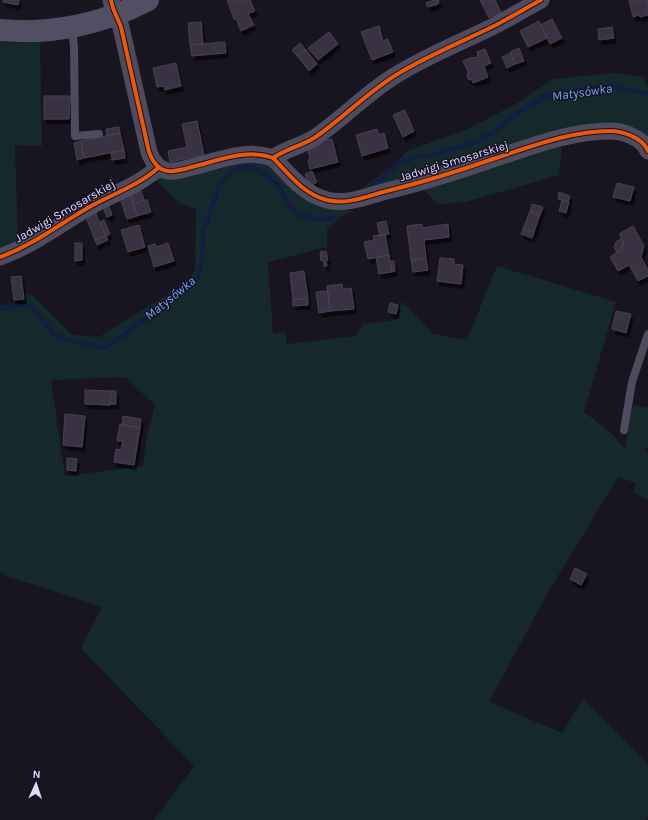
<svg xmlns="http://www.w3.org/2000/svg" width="648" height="820" viewBox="0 0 648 820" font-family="Karla,sans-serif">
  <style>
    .green { fill: #15292c; fill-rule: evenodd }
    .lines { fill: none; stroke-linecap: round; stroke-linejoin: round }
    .stream { stroke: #121e40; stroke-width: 4.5 }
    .building { fill: #383342; stroke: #464153; filter: url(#shadow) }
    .lane { stroke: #4e4b5f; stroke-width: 8 }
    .street { stroke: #4e4b5f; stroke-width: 17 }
    .secondary { stroke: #524f65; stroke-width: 22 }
    .cycleway-casing { stroke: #161124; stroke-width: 6 }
    .cycleway { stroke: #e8590c; stroke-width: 4 }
    .labels { text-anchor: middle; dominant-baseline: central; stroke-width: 3; stroke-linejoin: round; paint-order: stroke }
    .street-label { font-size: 12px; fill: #e0d9fb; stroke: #161124 }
    .water-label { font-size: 13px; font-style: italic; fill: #71a9f1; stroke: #161124 }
  </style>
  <defs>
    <filter id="shadow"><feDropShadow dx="2.5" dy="4.5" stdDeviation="0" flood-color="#0009"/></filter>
  </defs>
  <rect width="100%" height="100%" fill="#181520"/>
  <!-- green -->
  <path class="green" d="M0 41 12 43 40 42 42 146 15 145 18 243 0 250Z
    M614 73 644 77 647 87 648 86V144L621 128 358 192 396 163 407 151 468 129 519 102 553 79Z
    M562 147 559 175 465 202 438 204 422 188 509 159Z
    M264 160 333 207 353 211 342 216 327 229V247L268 262 273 333 285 332 287 344 355 336 363 324 397 320 402 301 433 334 467 340 497 266 616 302 584 412 610 432 625 449 633 405 648 408V445L645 451 648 452V500L634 492 636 483 618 477 547 594 489 702 562 733 583 699 648 764V816L645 820H154L194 766 81 648 102 607 36 585 7 577 0 571V305L25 304 24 293 32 295 72 335 99 337 189 281 195 270 196 209 179 203 155 179 167 175ZM125 377 155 405 146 440 143 466 65 476 51 380Z"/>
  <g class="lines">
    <!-- stream -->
    <path class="stream" d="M372 187 399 163 415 157 429 156 473 143 495 132 507 120 544 97 560 92 613 86 648 94
      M0 308 25 305 31 306 54 334 63 339 105 348C137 326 166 301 198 278L202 258 203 232 220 183 232 171 247 166 259 170 278 185 289 204 297 214 319 220 336 217"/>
  </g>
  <!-- building -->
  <path class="building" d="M3 0H19L18 5 3 2Z
    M227 0H250L255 11 248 14 254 25 241 31 236 19H234Z
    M434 0H439L438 4 429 7 427 6 426 3Z
    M480 0H495L501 12 489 18Z
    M629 0H648V15L640 17 639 15 633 17Z
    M552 19 562 38 550 44 541 25Z
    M539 21 547 38 528 47 520 31Z
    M201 22 203 44 190 45 188 23Z
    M379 26 383 41 388 39 393 52 372 60 361 32Z
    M612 27 614 38 599 40 598 29Z
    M329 32 338 44 318 60 308 48Z
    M225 42 226 53 192 56 190 45Z
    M300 43 306 50 297 56 292 50Z
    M519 48 524 61 515 64 510 52Z
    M485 49 491 63 484 66 488 77 473 83 472 80 468 79 467 75 468 72 463 61 473 57 475 58 478 56 477 52Z
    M306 50 317 64 309 71 297 56Z
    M511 53 515 64 507 68 502 57Z
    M176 63 181 86 165 90 164 86 157 87 153 68Z
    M44 96H70L69 119H44Z
    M405 110 414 131 403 137 393 115Z
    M197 121 204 155 170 162 168 151 187 147 182 124Z
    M119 127 120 133 107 136 106 129Z
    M377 129 379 135 384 133 388 148 362 156 356 135Z
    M120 133 124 150 84 158 81 141Z
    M332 139 338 162 310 169 308 160 310 159 308 150 316 148 315 145 321 144 320 141Z
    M81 141 84 158 77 160 74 143Z
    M124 150 125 158 112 160 111 152Z
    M312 171 317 182 310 186 305 174Z
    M617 183 634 187 630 201 613 197Z
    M141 191 144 200 133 204 130 194Z
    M559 192 570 196 568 202 558 199Z
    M131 195 137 216 127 219 120 198Z
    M144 200H147L151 212 137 216 133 204Z
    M562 200 569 202 566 213 559 211Z
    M108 203 112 215 107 217 102 205Z
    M532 204 543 207 540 215 530 211Z
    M95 211 105 236 95 240 85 215Z
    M530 211 540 215 534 232 523 229Z
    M104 220 110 234 106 236 100 222Z
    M386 221 389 234 380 236 377 223Z
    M422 224V228L448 224 449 237 424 240 426 258 411 260 407 226Z
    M139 225 145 247 128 252 121 230Z
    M633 226 644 246 641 257 648 270V276L638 281 629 265 618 271 610 257 621 250 622 247 624 243 619 234Z
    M523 229 534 232 532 238 521 234Z
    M385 234 389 255 368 259 364 242 374 240 373 236Z
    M106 236 108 240 97 245 95 240Z
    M621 239 624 243 622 247 621 250 617 253 614 247 616 242Z
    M75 243H82V260L75 261Z
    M168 243 174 261 154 267 148 246 155 244 156 247Z
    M326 251 328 260H326L327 266H324L323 260 321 261 320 252Z
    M389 255 392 272 379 274 376 257Z
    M426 258 428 270 413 272 411 260Z
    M440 258 454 259V264L463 265 461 284 437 281Z
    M390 261H394L395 271 392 272Z
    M304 271 308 298 293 300 290 273Z
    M21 276 24 299 14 300 11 277Z
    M342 284 343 289 351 288 354 309 330 311 327 286Z
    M328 291 330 311 319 313 316 292Z
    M308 299V305L293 306V300Z
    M390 303 398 305 396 314 388 312Z
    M616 311 631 314 626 333 612 329Z
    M85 390 111 391 110 405 85 404Z
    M111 391H116V404H110Z
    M65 414 85 416 82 447 63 445Z
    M123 416 141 419 140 428 122 425Z
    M120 424 140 428 134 465 114 462 116 449 121 450 123 441H117Z
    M67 458 77 459 76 471 67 470Z
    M575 568 587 574 581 585 570 579Z"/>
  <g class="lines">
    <!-- lane -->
    <path class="lane" d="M72 28 74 47 75 136 99 134
      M624 430 632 382 648 334"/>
    <!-- street -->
    <path class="street" d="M111 0 113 8 121 27 149 152C152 160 158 170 168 171 175 172 185 169 192 167 217 161 247 148 273 158 289 174 303 194 327 200 345 205 365 197 383 192 420 183 456 172 493 159 530 147 570 131 610 131 623 131 643 138 648 151
      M273 158C286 149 301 146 314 138 344 118 369 90 401 72 431 54 464 41 496 25 511 17 526 8 541 0
      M0 257C34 245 62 222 93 205 115 193 141 184 159 167"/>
    <!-- secondary -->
    <path class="secondary" d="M0 30C51 35 103 24 148 0"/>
    <defs>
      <path id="cycleway" d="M111 0 113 8 121 27 149 152C152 160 158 170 168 171 175 172 185 169 192 167 217 161 247 148 273 158 289 174 303 194 327 200 345 205 365 197 383 192 420 183 456 172 493 159 530 147 570 131 610 131 623 131 643 138 648 151
        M273 158C286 149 301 146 314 138 344 118 369 90 401 72 431 54 464 41 496 25 511 17 526 8 541 0
        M0 257C34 245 62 222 93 205 115 193 141 184 159 167"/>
    </defs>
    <!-- cycleway casing -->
    <use href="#cycleway" class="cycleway-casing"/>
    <!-- cycleway -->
    <use href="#cycleway" class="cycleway"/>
  </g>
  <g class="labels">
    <!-- street labels -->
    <g class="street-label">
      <text transform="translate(454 161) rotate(-17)">Jadwigi Smosarskiej</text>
      <text transform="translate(65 211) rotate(-30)">Jadwigi Smosarskiej</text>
    </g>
    <!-- water labels -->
    <g class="water-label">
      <text transform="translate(582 92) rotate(-8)">Matysówka</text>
      <text transform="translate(170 298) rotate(-39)">Matysówka</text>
    </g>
  </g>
  <!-- north arrow -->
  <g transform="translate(36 784) rotate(3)" stroke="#161124" stroke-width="3" paint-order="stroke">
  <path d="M0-3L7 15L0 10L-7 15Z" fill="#e0d9fb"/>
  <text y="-6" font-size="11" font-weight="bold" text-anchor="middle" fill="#e0d9fb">N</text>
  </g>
</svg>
